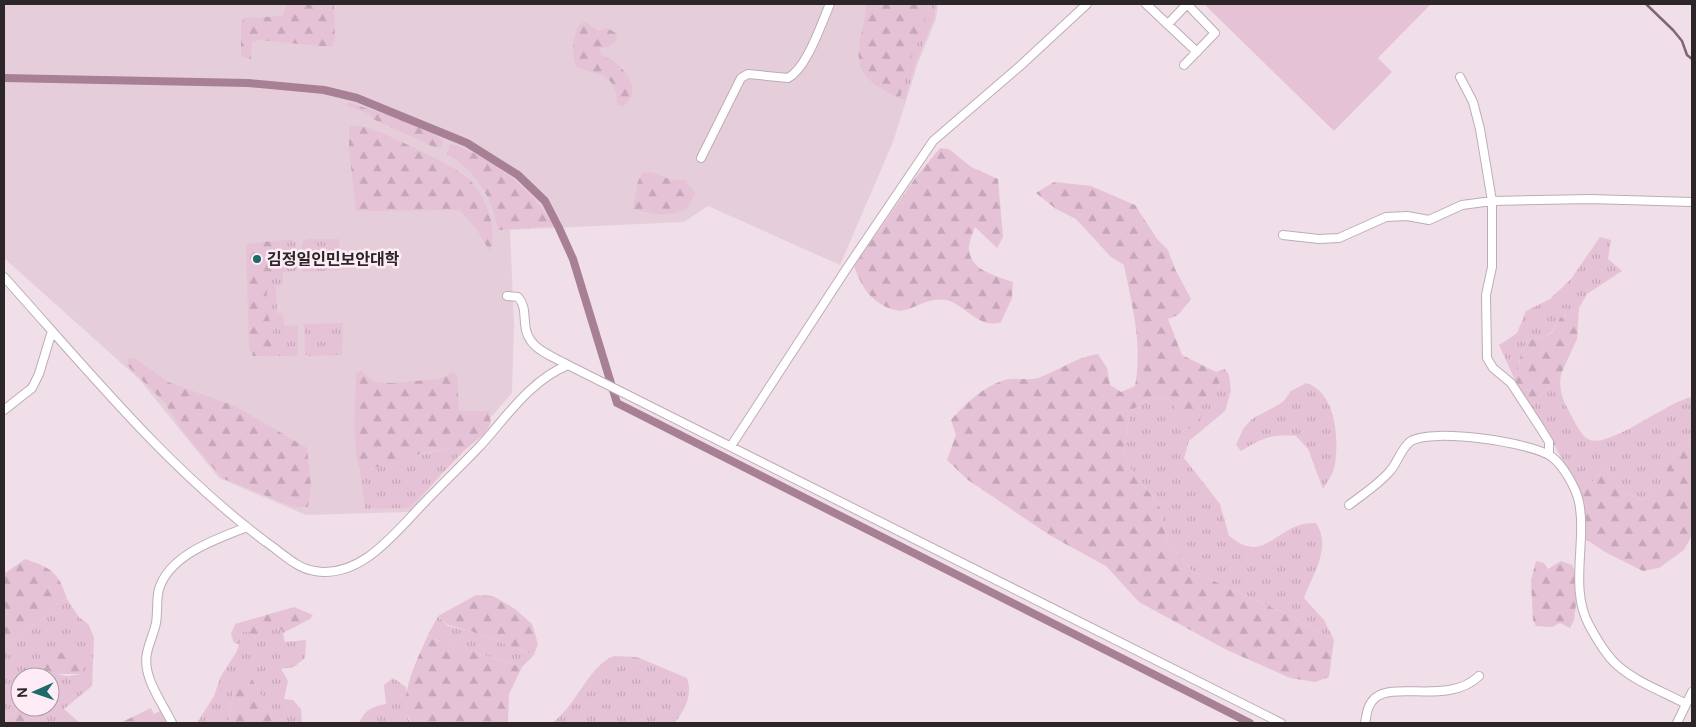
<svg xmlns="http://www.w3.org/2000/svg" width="1696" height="727" viewBox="0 0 1696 727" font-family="'DM Sans','Noto Sans KR',sans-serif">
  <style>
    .built { fill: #e5ceda }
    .grass { fill: url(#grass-tufts) }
    .forest { fill: url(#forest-firs) }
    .green { fill: #e6c2d6 }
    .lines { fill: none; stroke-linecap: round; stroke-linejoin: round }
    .stream { stroke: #826575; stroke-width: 2.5 }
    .canal { stroke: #a78096; stroke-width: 8 }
    .street-casing { stroke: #bcadb5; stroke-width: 10 }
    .street { stroke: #fff; stroke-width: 8 }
    .poi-dot { fill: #1d6a69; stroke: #fdecf5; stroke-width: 2 }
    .labels { text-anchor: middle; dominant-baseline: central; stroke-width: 5; stroke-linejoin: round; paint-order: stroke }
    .poi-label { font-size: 16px; font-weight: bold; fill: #2c2629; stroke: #fdecf5; text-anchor: start }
  </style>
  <defs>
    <pattern id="grass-tufts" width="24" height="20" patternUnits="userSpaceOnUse" patternTransform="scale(1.25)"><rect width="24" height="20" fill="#e6c2d6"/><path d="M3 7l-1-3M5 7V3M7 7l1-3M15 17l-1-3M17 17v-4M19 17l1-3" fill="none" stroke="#c5a7b8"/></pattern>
    <pattern id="forest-firs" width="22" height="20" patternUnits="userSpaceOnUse" patternTransform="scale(1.25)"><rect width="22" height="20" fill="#e6c2d6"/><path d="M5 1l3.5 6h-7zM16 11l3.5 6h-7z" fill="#c5a7b8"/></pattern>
  </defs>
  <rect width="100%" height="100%" fill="#f0dfe8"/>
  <!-- built -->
  <path class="built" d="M4 4H938L936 19 918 63 893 142 840 265 708 206 684 222 510 230 514 325 512 393 409 512 306 515 219 478 139 379 4 258Z"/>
  <!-- grass -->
  <path class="grass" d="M930 4H936L934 19 916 62 905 100 900 99 908 66Z
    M1600 237 1611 240 1608 259 1622 271 1587 294 1579 308 1560 318 1552 332 1544 337 1528 340 1521 353 1518 372 1514 378 1499 345 1517 333 1526 311 1550 299 1571 279Z
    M308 239H339L341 270 302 272V242Z
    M281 240H293L296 243 297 271 283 272V285L276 286 277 313H283L284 325 298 326V353L294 356H280L267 312 266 298 270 276 280 256Z
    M343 323 342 355 309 356 305 354 304 324Z
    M1225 369 1229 375 1231 390 1225 411 1189 441 1184 458 1220 504 1229 536C1234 539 1241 545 1247 546 1270 553 1284 521 1316 523 1332 547 1313 574 1304 598L1324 620 1334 640 1290 616 1192 571 1168 542 1159 505 1132 471 1124 451 1130 411 1151 398 1169 399 1177 410 1203 400 1220 385 1216 372Z
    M1561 374C1558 392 1564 402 1572 417 1576 424 1581 435 1588 439 1606 451 1668 401 1692 397V438L1671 461 1659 488 1643 500 1621 492 1608 467C1593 475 1594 486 1578 493 1564 462 1551 435 1530 408L1555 378Z
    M1306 383C1336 392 1339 438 1335 464 1334 473 1327 482 1323 489L1308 449 1296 436C1271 434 1262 438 1241 451L1236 445 1243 429 1252 419 1283 402 1291 391Z
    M454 447 464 451 409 508 365 509 360 470 373 469 394 461Z
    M67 599 78 616 89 625 94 638 92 686 64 709 80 723H40L38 707H50V687L56 674 68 676 82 674H32L31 677H20V707H23L22 710 4 715V645C18 638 31 628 43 618 52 610 55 602 67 599Z
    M438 616 448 626 471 631 534 655 522 667 427 637Z
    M274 627 282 630 285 642 306 640 305 658 294 667 281 669 288 681 284 699 293 700 301 709 302 723H272L271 712 252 679 235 684 228 723H197L214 696 221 676 237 651 242 632 248 631 255 638 264 629Z
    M614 656 637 657 687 678C693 695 685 709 675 723H552C577 705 589 665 614 656Z
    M393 678 406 687 408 719 412 723H359C364 711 372 706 386 704L384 685Z
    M160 711 168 723H147L154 714Z"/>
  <!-- forest -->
  <path class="forest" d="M287 4H334L335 41 332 47 257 40 252 43 251 60 241 56V23L244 18 282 16Z
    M865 4H930L908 66 900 99C869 82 852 75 861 35 863 24 867 14 865 4Z
    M581 23H587L598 31 607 28 616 33 617 40 609 47 599 48 601 55C620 61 647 89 623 106L617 105C617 74 601 76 576 67 571 53 572 35 581 23Z
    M347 102 403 120 439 137 443 141 442 146 436 148 373 119 369 114 348 106Z
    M349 125C354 126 360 126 365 127 382 131 456 167 468 178 484 194 498 226 491 248L489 250 475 227 459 210 356 211 349 149Z
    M450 144C490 155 534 190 553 226L498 230C492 197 476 171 447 154Z
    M940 148 949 149 971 167 998 179 1003 237 997 248 975 227C973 233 968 244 969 250 971 271 997 276 1013 282L1012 298 1001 322C979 330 965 304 946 300 930 297 919 306 905 310 899 312 892 309 886 307 868 298 861 285 854 266L916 177Z
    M651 172 672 180H685L695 193C693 197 690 204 687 207 673 220 649 213 633 209L637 184 642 173Z
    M1054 182 1091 186 1135 205 1157 239 1168 250 1175 269 1191 299 1178 315 1168 319 1182 355 1216 372 1220 385 1203 400 1199 429 1187 428 1169 399 1151 398 1130 411 1124 451 1132 471 1159 505 1168 542 1192 571 1290 616 1334 640 1329 677 1315 682 1290 678 1225 649 1139 602 1106 566 1051 536 968 480 947 460 956 435 951 420C965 404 989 381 1011 379 1022 378 1030 381 1041 377 1061 369 1077 357 1098 354L1107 368 1110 385 1121 392 1135 386C1143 344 1132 306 1124 265L1111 257 1076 219 1056 209 1036 193Z
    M281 240 280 256 270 276 266 298 267 312 280 356H253L249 348 246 244Z
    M1579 308 1577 339 1561 374 1555 378 1530 408 1523 400 1514 378 1518 372 1521 353 1528 340 1544 337 1552 333 1560 318Z
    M129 358H135L168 382 235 406 307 448 311 486 308 507H293L222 478 183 432 164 402 127 365Z
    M361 371 375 382 393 383 439 379 453 372 457 375 459 411H489L491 423 484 434 464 451C439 440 389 469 360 470 351 439 355 405 356 373Z
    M1692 438V535L1684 550 1659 568 1643 571 1605 552 1584 538 1578 493C1594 486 1593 475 1608 467L1621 492 1643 500 1659 488 1671 461Z
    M25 559C52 568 59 573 67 599 55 602 52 610 43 618 31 628 18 638 4 645V574Z
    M1536 561 1544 563 1548 569 1561 561 1572 565 1579 579 1574 620 1570 628 1560 623 1552 627 1536 626 1533 620 1531 580Z
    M476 595 493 596 515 609 532 624 538 644 534 655 471 631 448 625 438 616Z
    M294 607 313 615 310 619 283 633 282 630C270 625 264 629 255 638L248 631 242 632 239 644 234 643 231 634 235 624Z
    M427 637 522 667 509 694 508 723H412C394 704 418 658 427 637Z
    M69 651 81 656 83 674H56L50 687V677H31L46 656Z
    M240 676 252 679 271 712 272 723H228L235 684Z
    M23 707H38L40 723H4V715L22 710Z
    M151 708 154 714 147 723H120Z"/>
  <!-- green -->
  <path class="green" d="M1204 4H1431L1378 58 1392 72 1334 131Z"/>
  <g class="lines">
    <!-- stream -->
    <path class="stream" d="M1646 4 1673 30 1682 41 1687 55 1692 59"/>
    <!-- canal -->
    <path class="canal" d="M4 78 248 83 324 90 357 98 467 143 518 175 545 201 559 228 573 259 617 403 1250 723"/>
    <defs>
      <path id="street" d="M1146 4 1197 52
        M1168 24 1187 4
        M1184 65 1215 33 1187 4
        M1460 77 1473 102 1480 129 1492 201V267L1486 295 1487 358 1493 368 1511 383 1541 429 1549 442V455
        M701 158 741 78 748 74 788 78C807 68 821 24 830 4
        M1283 235 1319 239 1339 238 1386 217 1407 216 1429 220 1462 205 1492 201 1590 199 1692 202
        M4 277C87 369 166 467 266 542 281 552 297 569 315 571 360 579 394 534 422 505 441 485 462 465 481 445 507 416 531 380 568 365L1281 723
        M507 296 518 297C525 305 524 313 525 323 526 348 548 354 568 365
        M4 410 32 388 39 374 52 331
        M731 446 847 268 933 141 1020 66 1087 4
        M1349 505C1362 495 1379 484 1390 471 1398 462 1401 448 1411 441 1432 428 1532 442 1552 457 1563 465 1576 488 1579 502 1587 541 1569 588 1589 625 1596 638 1606 655 1617 665 1636 682 1664 692 1686 704
        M172 723C162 702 142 677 147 653 149 643 154 633 156 623 158 612 156 600 159 589 170 554 217 539 247 527
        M1365 723C1367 714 1367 705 1375 698 1395 681 1449 705 1479 676
        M1677 723 1692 692"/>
    </defs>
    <!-- street casing -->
    <use href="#street" class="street-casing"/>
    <!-- street -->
    <use href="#street" class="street"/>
  </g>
  <!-- markers -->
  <circle class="poi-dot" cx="257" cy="259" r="5"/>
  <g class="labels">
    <!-- poi labels -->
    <g class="poi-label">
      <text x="267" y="259">김정일인민보안대학</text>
    </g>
  </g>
  <!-- border -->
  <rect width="1696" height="727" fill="none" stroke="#2c2629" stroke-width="10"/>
  <!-- north arrow -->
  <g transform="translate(35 692) rotate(268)"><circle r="24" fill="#fdecf5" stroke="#a99da3"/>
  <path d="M0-4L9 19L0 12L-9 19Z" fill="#1d6a69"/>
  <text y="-8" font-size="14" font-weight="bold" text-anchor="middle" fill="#2c2629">N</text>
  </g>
</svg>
